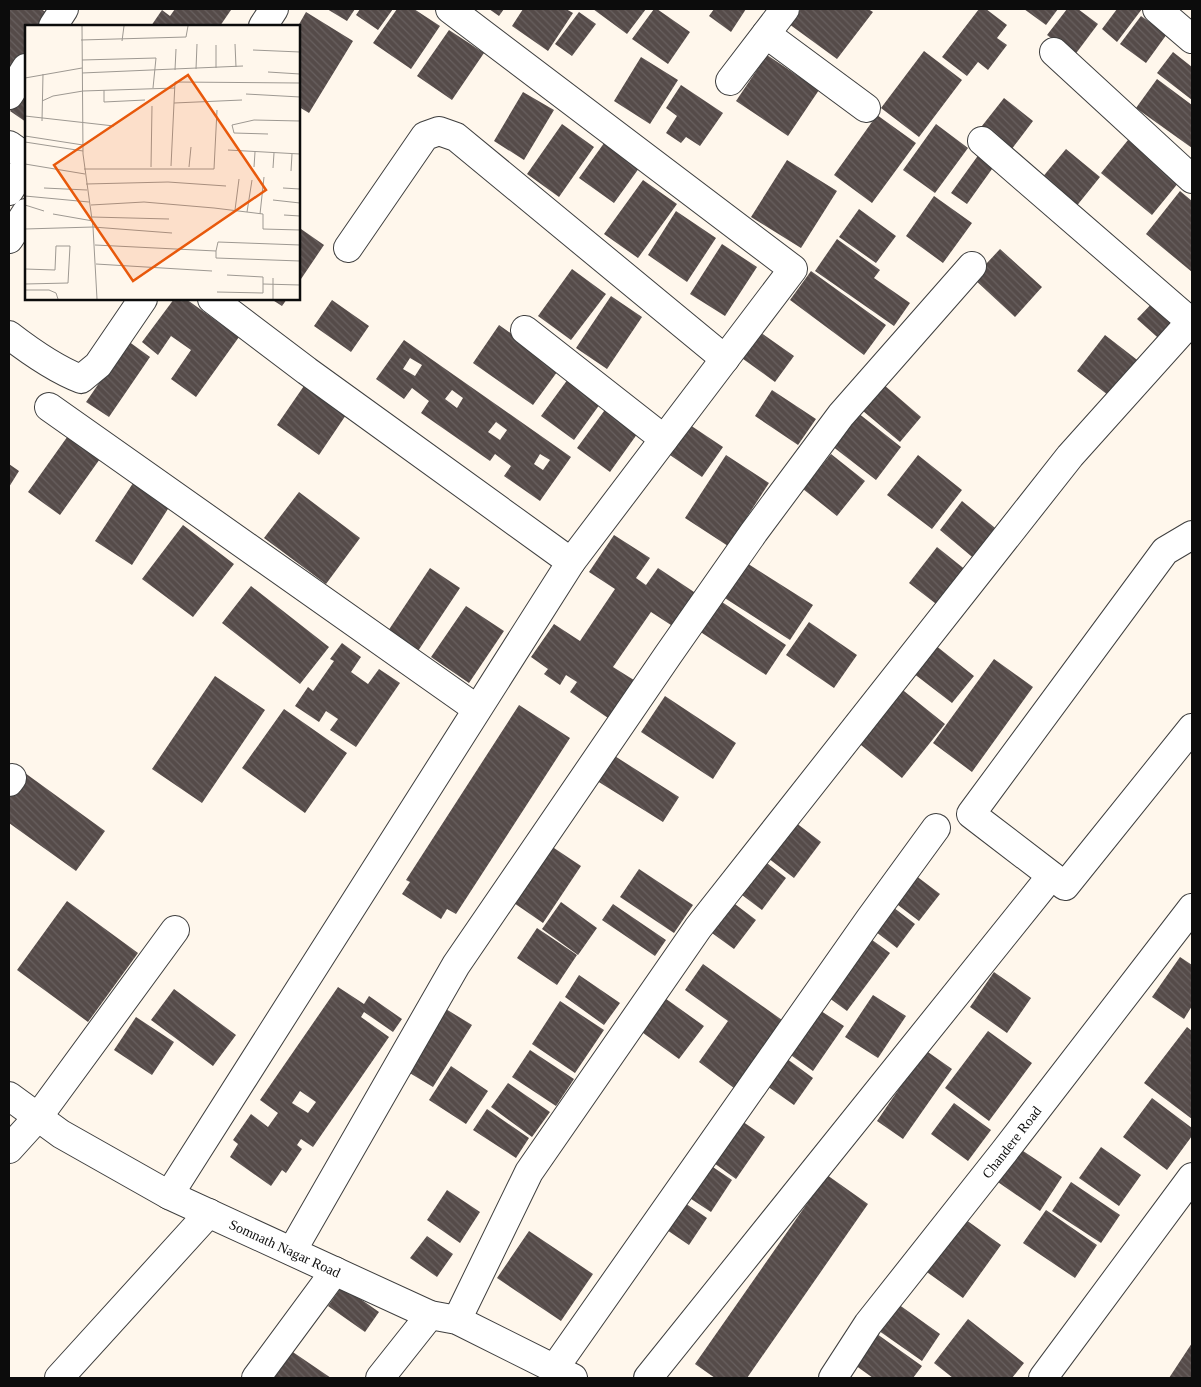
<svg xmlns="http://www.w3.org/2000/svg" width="1201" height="1387" viewBox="0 0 1201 1387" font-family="'Times New Roman',serif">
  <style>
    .building { fill: url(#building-back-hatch); fill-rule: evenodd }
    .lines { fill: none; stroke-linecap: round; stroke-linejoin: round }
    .minor-casing { stroke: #3f3f3f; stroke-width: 30 }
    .minor { stroke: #fff; stroke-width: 28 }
    .labels { text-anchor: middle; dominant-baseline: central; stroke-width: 5; stroke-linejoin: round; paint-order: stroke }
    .street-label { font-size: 14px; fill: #0c0c0c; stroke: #fff }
    .inset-road { fill: none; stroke: #9e9992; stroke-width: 1 }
    .view { fill: #e8590c; fill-opacity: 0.15; stroke: #e8590c; stroke-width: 2.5 }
    .inset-edge { fill: none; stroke: #0c0c0c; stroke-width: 2.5 }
  </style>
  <defs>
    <pattern id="building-back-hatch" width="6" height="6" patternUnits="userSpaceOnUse" patternTransform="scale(1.25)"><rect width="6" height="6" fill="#554b49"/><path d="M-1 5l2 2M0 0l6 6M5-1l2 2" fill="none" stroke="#68605f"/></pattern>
  </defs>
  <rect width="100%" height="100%" fill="#fff7ec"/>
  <!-- building -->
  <path class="building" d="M9 9H41L55 18 50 26H26V63L9 75Z
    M175 9H229L231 10 220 26H151L162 10 170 16Z
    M327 9H355L347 21Z
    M360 9H393L378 30 356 15Z
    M397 9H414L440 26 411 69 373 43Z
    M489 9H504L499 16Z
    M523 9H566L573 13 548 51 512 26Z
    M593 9H646L627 34Z
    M654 9H657L690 32 668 64 632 39Z
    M714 9H746L731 32 709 16Z
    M801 9H868L873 12 837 59 789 24Z
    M979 9H986L1007 25 997 38 1007 45 988 70 978 62 967 76 942 57Z
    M1024 9H1058L1046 25Z
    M1067 9H1078L1098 24 1074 56 1047 35Z
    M1117 9H1142L1117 42 1102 29Z
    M306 12 353 41 309 113 299 107V26H298Z
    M579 12 596 24 572 56 555 44Z
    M1141 16 1167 34 1146 63 1120 44Z
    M449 30 484 53 452 100 417 76Z
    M924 51 962 80 919 137 881 108Z
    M1173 52 1192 67V100L1157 73Z
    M767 55 819 90 788 136 736 101Z
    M641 57 678 80 650 124 614 101Z
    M1157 79 1192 105V148L1136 108Z
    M681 85 723 113 700 146 686 137 681 143 666 133 677 116 666 108Z
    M26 88V122L10 111Z
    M523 92 554 110 524 160 494 141Z
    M1004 98 1033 121 1008 154 978 131Z
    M877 115 916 143 872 203 834 175Z
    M562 124 594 147 559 197 527 174Z
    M936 124 968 148 935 193 903 170Z
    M607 139 642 164 614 203 579 178Z
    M1128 140 1179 182 1152 215 1101 173Z
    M1066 149 1100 177 1075 208 1041 179Z
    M982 150 997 162 967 204 951 193Z
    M787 160 837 191 801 248 751 217Z
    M643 180 677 204 638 258 604 234Z
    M1180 191 1192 201V272L1146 234Z
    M934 196 972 223 943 263 906 236Z
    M859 209 896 236 876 263 839 237Z
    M676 211 716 238 687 282 648 255Z
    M301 229 324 245 299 282V232Z
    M837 239 880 270 874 278 910 303 894 326 815 271Z
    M722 244 757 267 725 316 690 294Z
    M1000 249 1042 287 1015 317 973 278Z
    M572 269 606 294 571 340 538 316Z
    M811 271 886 325 864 355 790 300Z
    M611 296 642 317 607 369 576 348Z
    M1157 298 1184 323 1165 344 1137 319Z
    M174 299H186L239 337 196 397 171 379 191 350 171 336 158 355 142 342Z
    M271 299H287L282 306Z
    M332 300 369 326 351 352 314 326Z
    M499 325 560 368 533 405 473 363Z
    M757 330 794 356 775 382 739 356Z
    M1105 335 1145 366 1117 402 1077 371Z
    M404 340 571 457 540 501 504 476 511 466 495 454 490 461 421 413 429 401 412 388 404 399 376 379ZM410 358 422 365 415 376 403 369ZM452 390 463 398 457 408 445 399ZM496 422 507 430 500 440 488 432ZM540 454 550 460 543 470 534 464Z
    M128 341 150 357 109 417 86 402Z
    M568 379 600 404 574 440 541 416Z
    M306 383 348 412 319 455 277 425Z
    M884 385 921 417 900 442 863 411Z
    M772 390 816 419 798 445 755 416Z
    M607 407 640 430 610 472 577 448Z
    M858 413 901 447 876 480 832 446Z
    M687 423 723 447 702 477 667 453Z
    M70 433 102 456 60 515 28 492Z
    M831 454 865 481 837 516 803 489Z
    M726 455 769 483 728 546 685 518Z
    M918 455 962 490 932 529 887 495Z
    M9 464 19 471 9 487Z
    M139 474 175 498 132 565 95 541Z
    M299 492 360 538 326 584 264 538Z
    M962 501 1000 532 977 561 940 530Z
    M183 525 234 564 193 617 142 579Z
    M614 535 650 558 636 578 646 585 658 568 697 594 674 627 651 612 613 667 637 682 611 720 570 692 577 682 566 675 560 685 544 674 548 669 531 657 554 624 580 641 615 589 589 572Z
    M937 547 972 575 944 610 909 583Z
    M742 560 813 605 790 640 720 595Z
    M430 568 460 588 414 657 384 637Z
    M251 586 329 647 300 684 222 623Z
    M719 600 786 645 766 675 699 631Z
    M466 606 504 631 469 683 431 657Z
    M809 622 857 655 834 688 786 655Z
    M342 643 361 657 351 672 368 684 379 669 400 683 356 747 330 730 338 719 326 711 319 722 295 706 308 687 313 691 334 661 330 659Z
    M935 645 974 676 952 703 913 673Z
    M994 659 1033 687 972 772 933 743Z
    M215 676 265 710 202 803 152 769Z
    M894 683 945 724 902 778 851 737Z
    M665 696 736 743 713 779 641 732Z
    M519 705 570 738 456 914 447 909 441 919 402 894 410 882 406 880Z
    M284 709 347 753 305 813 242 768Z
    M610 753 679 797 663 822 594 779Z
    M25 773 105 831 76 871 9 823V794Z
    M791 819 821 842 794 878 764 855Z
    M551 846 581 866 543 923 514 903Z
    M763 860 786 878 762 910 738 892Z
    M639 869 693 905 674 933 620 897Z
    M911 872 940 894 919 921 890 899Z
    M727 898 756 920 734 949 705 928Z
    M67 901 138 953 88 1022 17 970Z
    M885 901 915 924 897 948 867 925Z
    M561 902 597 928 578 955 542 929Z
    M613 904 666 940 655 956 602 920Z
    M537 928 577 955 557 985 517 958Z
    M864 934 890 953 847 1011 821 992Z
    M1180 957 1192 965V1006L1184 1019 1152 997Z
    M703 964 782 1020 734 1088 699 1062 728 1021 685 990Z
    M994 972 1031 998 1007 1033 970 1007Z
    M579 975 620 1003 604 1025 565 997Z
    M338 987 364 1004 369 996 402 1019 393 1032 364 1012 361 1017 389 1037 313 1147 301 1139 297 1145 302 1149 286 1173 282 1170 271 1186 230 1157 238 1144 233 1140 251 1114 268 1127 278 1113 260 1100ZM300 1091 316 1102 308 1113 292 1103Z
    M174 989 236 1035 213 1066 151 1020Z
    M873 995 906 1016 878 1058 845 1037Z
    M662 996 704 1026 679 1059 639 1030Z
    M560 1001 604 1030 575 1073 532 1044Z
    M441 1006 472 1025 433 1087 403 1069Z
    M818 1009 844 1026 813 1071 788 1053Z
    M136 1017 174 1042 152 1075 114 1050Z
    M1187 1027 1192 1031V1119L1144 1083Z
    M988 1031 1032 1063 989 1121 945 1088Z
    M918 1045 952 1069 903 1139 877 1121 905 1080 898 1075Z
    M530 1050 574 1079 556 1106 512 1077Z
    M779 1053 813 1078 794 1105 760 1081Z
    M451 1066 488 1091 466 1124 429 1100Z
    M508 1083 550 1112 532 1137 491 1107Z
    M1152 1098 1192 1128V1136L1167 1170 1123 1137Z
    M954 1103 991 1130 968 1161 931 1134Z
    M487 1109 529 1138 516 1158 473 1130Z
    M736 1117 765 1137 736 1179 707 1158Z
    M1014 1145 1062 1177 1040 1211 992 1178Z
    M1101 1147 1141 1175 1119 1206 1079 1178Z
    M704 1161 732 1180 711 1212 682 1193Z
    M827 1175 868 1204 747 1378H715L695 1364Z
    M1071 1182 1120 1215 1101 1243 1052 1211Z
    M447 1190 480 1212 460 1243 427 1220Z
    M679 1199 707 1218 689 1245 661 1226Z
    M1046 1210 1097 1245 1075 1278 1023 1243Z
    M962 1217 1001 1245 963 1298 924 1270Z
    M529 1231 593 1274 561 1321 497 1278Z
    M427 1236 453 1254 437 1277 410 1258Z
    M342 1286 379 1312 365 1332 328 1306Z
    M891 1299 940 1334 922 1361 872 1326Z
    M968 1319 1024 1363 1012 1378H953L934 1363Z
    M870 1329 922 1366 913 1378H873L848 1360Z
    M1192 1343V1378H1169Z
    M284 1346 331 1378H262Z"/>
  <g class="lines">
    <defs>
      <g id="minor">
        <path d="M1157 9 1192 39"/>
        <path d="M53 26 64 9"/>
        <path d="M263 26 274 9"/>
        <path d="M766 34 866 108"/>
        <path d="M1054 52 1192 179"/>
        <path d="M730 81 785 9"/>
        <path d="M9 95 26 68"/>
        <path d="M982 141 1191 322"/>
        <path d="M9 145 26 157"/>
        <path d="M9 191 26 165"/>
        <path d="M9 239 26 213"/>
        <path d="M348 248 425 136 439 131 456 137 725 359"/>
        <path d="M212 299 307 371 571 562"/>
        <path d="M525 330 664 439"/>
        <path d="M9 335C31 352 55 369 81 379L98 365 143 299"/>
        <path d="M49 407 477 709"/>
        <path d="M1192 535 1165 551 971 814 1065 886 1192 728"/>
        <path d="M9 782 12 778"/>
        <path id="s1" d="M9 1096 61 1134 169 1195 430 1315 457 1320 573 1378"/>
        <path d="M9 1149 38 1117 175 930"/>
        <path d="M169 1195 571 562 793 269 450 9"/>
        <path d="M292 1251 456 965 668 655 754 532 841 415 972 266"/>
        <path d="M457 1320 529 1172 698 928 1070 456 1192 320"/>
        <path d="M554 1369 869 920 936 828"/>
        <path d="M59 1378 209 1213"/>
        <path d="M256 1378 335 1271"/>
        <path d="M380 1378 430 1315"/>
        <path d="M648 1378 1051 876"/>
        <path id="s2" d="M833 1378 868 1324 1004 1152 1192 908"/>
        <path d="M1043 1378 1192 1177"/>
      </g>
    </defs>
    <!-- minor casing -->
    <use href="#minor" class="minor-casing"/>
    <!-- minor -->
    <use href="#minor" class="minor"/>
  </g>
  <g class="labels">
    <!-- street labels -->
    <g class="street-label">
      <text stroke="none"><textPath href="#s2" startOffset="296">Chandere Road</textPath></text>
      <text stroke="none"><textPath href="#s1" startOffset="316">Somnath Nagar Road</textPath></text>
    </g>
  </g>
  <!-- overview -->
  <g transform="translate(25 25)">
    <rect width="275" height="275" fill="#fff7ec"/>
    <path class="inset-road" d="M57 1 58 129 68 202 72 274M56 15 161 12 163 1M97 16 99 1M210 19 211 42M191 20V43M228 25 275 27M57 35 131 33M171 44 172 19M150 45 151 24M243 47 275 49M57 48 218 41M0 53 57 43M128 63 131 33M79 65V77L120 75M221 69 275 72M17 76 28 71 58 66 150 63M149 78 217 75M0 91 89 101M17 96 18 49M243 109 209 108 207 100 229 95 275 96M0 111 58 120M0 117 58 126M203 125 275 129M0 139 60 149M146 141 150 57 275 58M126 142 127 81M164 142 166 122M229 142 230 127M248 143 249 128M59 144H189L192 85M266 146 267 129M61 159 143 157 201 161M19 163 62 165M258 163 275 164M0 171 64 177M248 175 275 178M0 180 19 186M66 180 119 177 189 183 238 189V204L275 205M210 185 214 154M222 187 227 155M28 189 68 196M235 189 239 152M259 190 275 191M67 192 144 194M0 204 68 202 147 208M70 220 191 226M275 220 193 217 191 226V233L275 236M71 239 187 246M0 244 30 245 31 221H45L43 258 0 259M238 259 275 260M0 265H24L31 268 33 274M192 267 238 268V252L202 250M248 274V253"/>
    <path class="view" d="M163 50 241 165 108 256 29 140Z"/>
    <rect width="275" height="275" class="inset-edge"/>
  </g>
  <!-- border -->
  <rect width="1201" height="1387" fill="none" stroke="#0c0c0c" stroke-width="20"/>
</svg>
